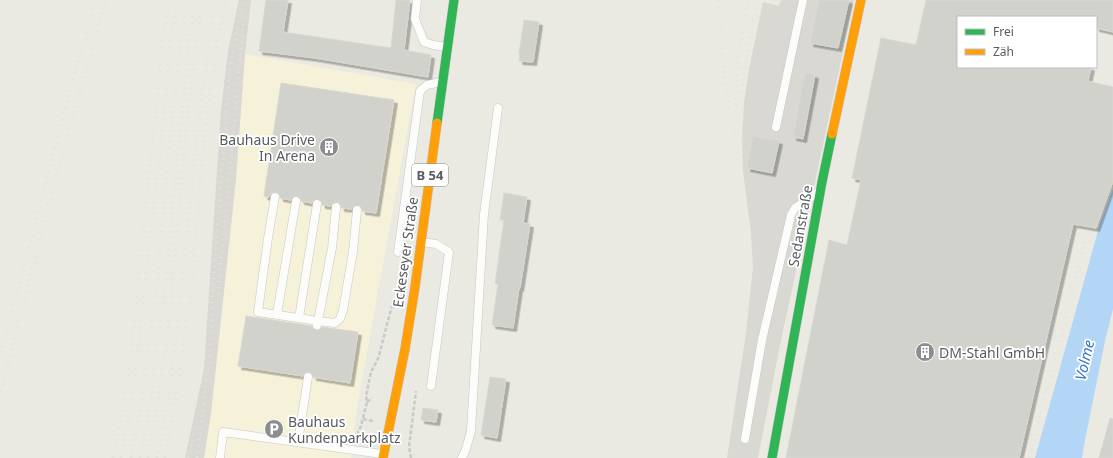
<svg xmlns="http://www.w3.org/2000/svg" width="1113" height="458" viewBox="0 0 1113 458" font-family="'Noto Sans',sans-serif">
  <style>
    .commercial { fill: #f6f1d9 }
    .industrial { fill: #d9d8d2 }
    .water { fill: #b4d6f6 }
    .building { fill: #d2d2cd; stroke: #d9d7d2; filter: url(#shadow) }
    .lines { fill: none; stroke-linecap: round; stroke-linejoin: round }
    .lane-casing { stroke: #c6c7c5; stroke-width: 9 }
    .fast-casing { stroke: #c7c8c6; stroke-width: 10 }
    .slow-casing { stroke: #c7c8c6; stroke-width: 10 }
    .path { stroke: #c5ccc9; stroke-width: 2.5; stroke-dasharray: 4 2; stroke-linecap: butt }
    .lane { stroke: #fcfcfb; stroke-width: 8 }
    .fast { stroke: #30b455; stroke-width: 9 }
    .slow { stroke: #ff9f0a; stroke-width: 9 }
    .rail { stroke: #e2e2e1; stroke-width: 3; stroke-dasharray: 1 5; stroke-linecap: butt }
    .labels { text-anchor: middle; dominant-baseline: central; stroke-width: 3.5; stroke-linejoin: round; paint-order: stroke }
    .shield { fill: #fff; stroke: #8a8d91; stroke-width: 1 }
    .shield-label { font-size: 13px; font-weight: bold; fill: #585c62 }
    .poi-label { font-size: 14px; fill: #585c62; stroke: #fff; text-anchor: start }
    .street-label { font-size: 14px; fill: #585c62; stroke: #fff }
    .water-label { font-size: 15px; font-style: italic; fill: #3475ce; stroke: #fff }
  </style>
  <defs>
    <filter id="shadow"><feDropShadow dx="3.5" dy="3.5" stdDeviation="0" flood-color="#0004"/></filter>
  </defs>
  <rect width="100%" height="100%" fill="#eae9e2"/>
  <!-- commercial -->
  <path class="commercial" d="M245 54 416 84 357 407 351 458H204L211 413 236 179Z"/>
  <!-- industrial -->
  <path class="industrial" d="M239 0H251L245 54 236 179 211 413 204 458H185L204 369 221 110 228 51Z
    M781 0H854L779 350 758 458H727L746 333 753 267 751 232 743 171 742 138 744 103 749 69 763 2 779 6Z"/>
  <!-- water -->
  <path class="water" d="M1113 189V309L1105 341 1085 440 1082 458H1035L1099 227Z"/>
  <!-- building -->
  <path class="building" d="M266 0H288L283 32 391 48 396 0H410L404 50 431 55 428 77 315 58 259 51Z
    M819 0H849L838 48 810 43Z
    M926 0H1113V32L1096 28V17H958V67H1091L1088 81 1113 87V181L1096 228 1073 224 1019 458H786L829 240 847 245 861 180 852 178 881 38 916 45Z
    M524 20 539 22 533 62 519 61 520 54H519Z
    M805 73 815 75 803 139 793 137Z
    M281 83 394 100 376 213 362 211V207L358 205H354L352 209 341 208V204L337 202H333L331 206 322 205 321 200 317 199 313 200 312 203 301 201 300 197 297 196 292 197 291 200 280 198 279 193 276 192 271 193 269 197 264 196Z
    M753 136 779 141 772 173 747 168Z
    M504 193 527 197 523 223 530 224 520 288H519L513 328 492 325 498 284H495L504 220H500Z
    M246 316 312 326 313 329 316 330H319L322 327 358 332 350 383 313 377V375L309 372H306L303 376 238 366Z
    M490 377 506 379 497 438 481 435Z
    M423 408 438 410 436 422 421 420Z
    M1110 418 1113 419V458H1099Z"/>
  <g class="lines">
    <defs>
      <path id="lane" d="M417 0 415 19 424 42 433 45 447 47
        M776 127 803 0
        M275 197 268 238 258 312 318 321 332 248 336 207
        M422 242 436 244 449 252 431 386
        M398 252 420 91 427 85 441 82
        M277 314 296 201
        M299 318 317 204
        M317 325 318 321 335 323 340 319 343 310 353 252 357 210
        M745 439 762 340 791 215 795 208 817 193
        M298 442 308 377
        M220 458 223 432 382 454
        M462 458 466 449 471 431 484 214 498 108"/>
      <path id="fast" d="M437 123 454 0
        M772 458 822 182 832 134"/>
      <path id="slow" d="M832 134 861 0
        M383 458 405 349 415 287 437 123"/>
    </defs>
    <!-- lane casing -->
    <use href="#lane" class="lane-casing"/>
    <!-- fast casing -->
    <use href="#fast" class="fast-casing"/>
    <!-- slow casing -->
    <use href="#slow" class="slow-casing"/>
    <!-- path -->
    <path class="path" d="M367 402 372 398
      M363 419 373 421
      M357 441 358 432 361 426 367 402 366 396 371 372 378 359 394 298
      M411 458 409 447 416 391"/>
    <!-- lane -->
    <use href="#lane" class="lane"/>
    <!-- fast -->
    <use href="#fast" class="fast"/>
    <!-- slow -->
    <use href="#slow" class="slow"/>
    <!-- rail -->
    <path class="rail" d="M719 0V7L723 64 731 119
      M741 92 751 33 757 2
      M737 165C736 135 735 104 737 74 739 49 743 25 748 1
      M218 294 244 17
      M0 358 57 139 95 0
      M0 397 57 173 106 0
      M113 458 126 391 140 266 163 36 170 0
      M121 458 134 389 161 143 171 35 178 0
      M131 458 143 394 158 273 169 148 181 41 187 0
      M140 458 151 398 166 276 189 42 195 0
      M148 458C159 398 168 338 173 278 182 185 188 92 203 0
      M157 458 168 403 182 282 195 154 208 47 217 0
      M165 458 175 404 192 282 203 154 216 48 226 0
      M188 458 196 425
      M197 458 210 354 213 286 229 75 238 23 243 0
      M1029 458 1089 226"/>
  </g>
  <!-- icons -->
  <defs>
    <symbol id="building-disc" viewBox="-11 -11 22 22"><circle r="9.5" fill="#8b8d8f" stroke="#fff"/><path d="M-4-6H4V6H1V3H-1V6H-4ZM-2.5-4.3h1.7v1.8h-1.7ZM.8-4.3h1.7v1.8H.8ZM-2.5-1h1.7V.8h-1.7ZM.8-1h1.7V.8H.8Z" fill="#fff"/></symbol>
    <symbol id="parking-disc" viewBox="-11 -11 22 22"><circle r="9.5" fill="#8b8d8f" stroke="#fff"/><path d="M-3.5-5.5H1a3.5 3.5 0 0 1 0 7H-1V5.5H-3.5ZM-1-3.4V-.6H.8a1.4 1.4 0 0 0 0-2.8Z" fill="#fff"/></symbol>
  </defs>
  <g fill-rule="evenodd">
    <use href="#building-disc" x="318" y="136" width="22" height="22"/>
    <use href="#building-disc" x="914" y="341" width="22" height="22"/>
    <use href="#parking-disc" x="263" y="418" width="22" height="22"/>
  </g>
  <g class="labels">
    <!-- shield labels -->
    <rect class="shield" x="412" y="164" width="36" height="22" rx="3"/>
    <g class="shield-label">
      <text x="430" y="175">B 54</text>
    </g>
    <!-- poi labels -->
    <g class="poi-label">
      <text x="315" y="139" text-anchor="end">Bauhaus Drive<tspan x="315" dy="16">In Arena</tspan></text>
      <text x="939" y="352">DM-Stahl GmbH</text>
      <text x="288" y="421">Bauhaus<tspan x="288" dy="16">Kundenparkplatz</tspan></text>
    </g>
    <!-- street labels -->
    <g class="street-label">
      <text transform="translate(800 226) rotate(-80)">Sedanstraße</text>
      <text transform="translate(405 252) rotate(-82)">Eckeseyer Straße</text>
    </g>
    <!-- water labels -->
    <g class="water-label">
      <text transform="translate(1084 360) rotate(-77)">Volme</text>
    </g>
  </g>
  <!-- legend -->
  <rect x="957" y="16" width="140" height="52" fill="#ffffff" stroke="#bcbec0"/>
  <rect x="965" y="29" width="20" height="6" fill="#30b455" stroke="#bcbec0"/>
  <text x="993" y="36" font-size="12" fill="#585c62">Frei</text>
  <rect x="965" y="49" width="20" height="6" fill="#ff9f0a" stroke="#bcbec0"/>
  <text x="993" y="56" font-size="12" fill="#585c62">Zäh</text>
</svg>
